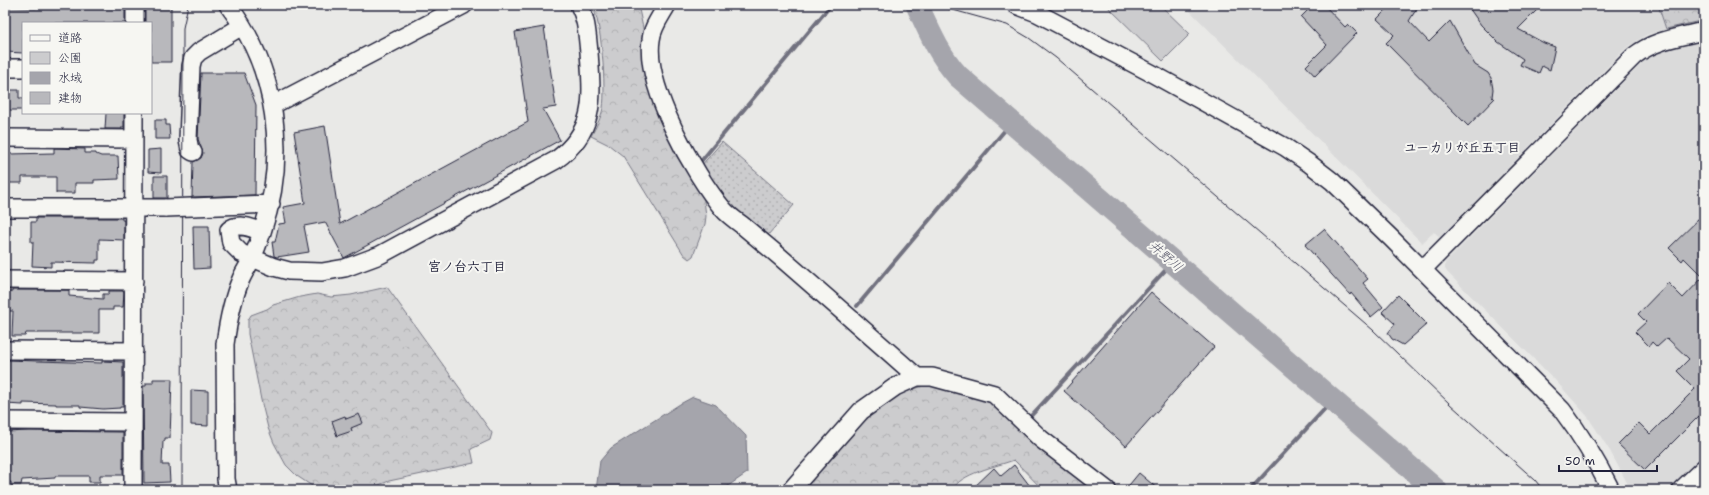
<svg xmlns="http://www.w3.org/2000/svg" width="1709" height="495" viewBox="0 0 1709 495" font-family="'Shantell Sans','Klee One',sans-serif">
  <style>
    .built { fill: #dadada }
    .green { fill: url(#green-dots); stroke: #777784 }
    .forest { fill: url(#forest-crowns); stroke: #777784 }
    .pitch { fill: #ccccce; stroke: #777784 }
    .water { fill: #a5a5ac; stroke: #71717f }
    .lines { fill: none; stroke-linecap: round; stroke-linejoin: round }
    .stream { stroke: #71717f; stroke-width: 4 }
    .river { stroke: #a5a5ac; stroke-width: 23 }
    .building { fill: #b8b8bc; stroke: #22223b }
    .minor-casing { stroke: #22223b; stroke-width: 20 }
    .minor { stroke: #f6f6f2; stroke-width: 17 }
    .tram { stroke: #22223b; stroke-width: 1 }
    .minor-bridge-casing { stroke: #22223b; stroke-width: 20; stroke-linecap: butt }
    .minor-bridge { stroke: #f6f6f2; stroke-width: 17 }
    .labels { text-anchor: middle; dominant-baseline: central; stroke-width: 4; stroke-linejoin: round; paint-order: stroke }
    .neighbourhood-label { font-size: 13px; font-weight: bold; fill: #22223b; stroke: #f6f6f2 }
    .water-label { font-size: 13px; font-style: italic; fill: #565668; stroke: #f6f6f2 }
  </style>
  <defs>
    <pattern id="green-dots" width="8" height="8" patternUnits="userSpaceOnUse"><rect width="8" height="8" fill="#ccccce"/><path d="M2 2h.1M6 6h.1" fill="none" stroke="#afafb2" stroke-width="1.8" stroke-linecap="round"/></pattern>
    <pattern id="forest-crowns" width="20" height="18" patternUnits="userSpaceOnUse"><rect width="20" height="18" fill="#ccccce"/><path d="M2 6a3 3 0 1 1 6 0M12 15a3 3 0 1 1 6 0" fill="none" stroke="#afafb2"/></pattern>
  </defs>
  <rect width="100%" height="100%" fill="#e9e9e7"/>
  <filter id="ink" filterUnits="userSpaceOnUse"><feTurbulence type="fractalNoise" baseFrequency=".025" numOctaves="2"/><feDisplacementMap in="SourceGraphic" scale="8" xChannelSelector="R" yChannelSelector="G"/><feConvolveMatrix kernelMatrix="1 2 1 2 8 2 1 2 1" color-interpolation-filters="sRGB"/></filter>
  <g filter="url(#ink)">
    <!-- built -->
    <path class="built" d="M1184 5H1658L1666 29 1646 35 1626 48 1440 237 1434 232 1422 243Z
      M1704 41V456L1670 490H1631L1610 451 1588 417 1555 380 1447 272 1445 269V263L1642 63 1661 51Z"/>
    <!-- green -->
    <path class="green" d="M722 142 794 205 768 235 764 238 728 206 700 167Z"/>
    <!-- forest -->
    <path class="forest" d="M592 5H638L645 37 704 200 706 216 705 224 693 256 689 259 684 255 623 156 609 145 591 136C596 127 601 118 603 108 606 87 602 23 592 5Z
      M1658 5H1704V20L1666 29Z
      M387 287 492 433 490 440 471 449 474 463 389 481 366 490H318L297 476 286 465 274 443 268 428 261 400 248 334V320L251 315 267 309 273 305 300 297 317 294 331 297 351 295Z
      M933 384 982 394 1099 490H1043L1014 460C998 466 958 474 953 490H797C836 448 874 394 933 384Z"/>
    <!-- pitch -->
    <path class="pitch" d="M1106 5H1160L1190 34 1163 61Z"/>
    <!-- water -->
    <path class="water" d="M693 397 716 405 746 436 747 473 722 490H596L600 461 611 448 680 404Z"/>
    <g class="lines">
      <!-- stream -->
      <path class="stream" d="M702 160 831 5
        M857 306 1011 123
        M1029 418 1172 263
        M1250 490 1332 401"/>
      <!-- river -->
      <path class="river" d="M917 5C929 31 939 55 958 76L1436 490"/>
    </g>
    <!-- building -->
    <path class="building" d="M1313 5H1324L1345 27 1348 24 1357 33 1315 76 1306 66 1327 45 1301 17Z
      M1391 5H1419L1409 21 1429 42 1450 21 1475 65 1488 73 1491 78 1493 89 1492 97 1494 99 1468 126 1386 43 1394 35 1377 19Z
      M1467 5H1542L1518 29 1544 43 1555 47 1550 70 1542 66 1539 73 1520 65 1523 59 1498 42 1481 25Z
      M5 6 36 8V7L86 6 125 7V23H23V53L5 52Z
      M145 7H171V62H151V23H145Z
      M544 27 556 107 543 109 560 140 344 258 325 222 304 226 309 252 277 257 274 256 272 242H275L279 224 286 223 283 207 305 203 294 132 325 126 340 224 528 122 515 32Z
      M201 73H244L256 105 255 195 192 197 193 162 201 158 203 153 198 139Z
      M5 90H19V98H23V110H5Z
      M106 113H124V127H122V129H105Z
      M155 120H166V125H169L170 139H155Z
      M54 148 85 149V153H96V154L101 156H118L119 179 94 180V183H75V193H56V177H22V183H5V159H9V154L54 153Z
      M161 149V173L148 172V150Z
      M154 176H167V198H154Z
      M1704 214V411L1645 470 1618 444 1639 423 1650 434 1695 389 1677 371 1689 359 1667 338 1657 347 1652 342 1649 346 1635 332 1646 322 1638 314 1668 283 1683 298 1703 277 1684 258 1682 261 1669 248Z
      M36 218H122V220H124V240L99 239V260H96V263L51 262V267L32 266 33 242H31V222H36Z
      M193 226H209L210 268 194 269Z
      M1324 229 1368 279 1363 283 1383 307 1371 317 1351 293 1350 295 1305 245Z
      M12 290H69V296L103 299V294H109V291H122L124 292 123 307H113V310H99V333H26L25 336H12L13 311H5V292H12Z
      M1151 292 1214 347 1126 446 1064 391Z
      M1398 295 1427 324 1403 345 1392 339 1388 333 1395 324 1382 312Z
      M7 360 102 363V361L123 362V407H120V408L103 409 80 407V405H56V404L23 403V405L5 404V389H7Z
      M153 379H172L170 438H165V441H163L162 465H169L170 482 144 483 143 386H146V383H153Z
      M191 390 208 391V426L191 425Z
      M359 414 363 423 351 428 352 431 337 436 332 421 345 416 346 419Z
      M30 431 123 432V475H100V482H89V476H55V478L22 480 21 485H11V482L5 483V432Z
      M1014 465 1033 490H971L994 468 1001 476Z
      M1139 473 1159 490H1125Z"/>
    <g class="lines">
      <defs>
        <path id="minor" d="M228 5C278 70 288 156 262 232 259 241 256 250 252 258 249 265 244 272 241 279 232 300 228 322 225 344L226 479 228 490
          M667 5C661 16 652 27 651 40 644 85 694 175 723 209 728 215 735 220 742 225 754 235 766 245 779 256 825 296 871 336 917 377
          M1016 5 1037 13 1153 74 1285 147 1310 164 1332 181 1392 239 1562 410C1581 435 1597 462 1611 490
          M135 23V5
          M5 68H23
          M273 105 464 5
          M5 138 134 139
          M193 152 190 150 188 140 191 66 193 58 199 52 242 26
          M192 207 271 204
          M5 208H166
          M262 232C252 228 238 222 229 230L231 243 241 253 274 267 289 271 322 272 345 268 380 255 556 160C597 130 592 97 589 52 587 35 587 20 579 5
          M1423 269 1634 56C1654 40 1679 37 1704 31
          M5 280 134 281
          M5 350 134 351
          M5 421 133 422
          M133 490 134 113
          M791 490 861 411 895 387 917 377H932L994 394 1041 439 1107 490
          M1681 490 1704 468"/>
      </defs>
      <!-- minor casing -->
      <use href="#minor" class="minor-casing"/>
      <!-- minor -->
      <use href="#minor" class="minor"/>
      <!-- tram -->
      <path class="tram" d="M935 5 1007 25 1029 38 1056 58 1373 330 1450 404 1535 480 1543 490
        M182 490 183 28 188 5"/>
      <defs>
        <path id="minor-bridge" d="M166 208 192 207"/>
      </defs>
      <!-- minor-bridge casing -->
      <use href="#minor-bridge" class="minor-bridge-casing"/>
      <!-- minor-bridge -->
      <use href="#minor-bridge" class="minor-bridge"/>
    </g>
  </g>
  <g class="labels">
    <!-- neighbourhood labels -->
    <g class="neighbourhood-label">
      <text x="1462" y="147">ユーカリが丘五丁目</text>
      <text x="467" y="266">宮ノ台六丁目</text>
    </g>
    <!-- water labels -->
    <g class="water-label">
      <text transform="translate(1166 256) rotate(41)">井野川</text>
    </g>
  </g>
  <!-- margin -->
  <rect width="1709" height="495" fill="none" stroke="#f6f6f2" stroke-width="20"/>
  <rect x="10" y="10" width="1689" height="475" fill="none" stroke="#22223b" stroke-width="1.5" filter="url(#ink)"/>
  <!-- legend -->
  <rect x="22" y="22" width="130" height="92" fill="#f6f6f2" stroke="#a1a1a9"/>
  <rect x="30" y="35" width="20" height="6" fill="#f6f6f2" stroke="#a1a1a9"/>
  <text x="58" y="42" font-size="12" fill="#22223b">道路</text>
  <rect x="30" y="52" width="20" height="12" fill="#ccccce" stroke="#a1a1a9"/>
  <text x="58" y="62" font-size="12" fill="#22223b">公園</text>
  <rect x="30" y="72" width="20" height="12" fill="#a5a5ac" stroke="#a1a1a9"/>
  <text x="58" y="82" font-size="12" fill="#22223b">水域</text>
  <rect x="30" y="92" width="20" height="12" fill="#b8b8bc" stroke="#a1a1a9"/>
  <text x="58" y="102" font-size="12" fill="#22223b">建物</text>
  <!-- scale -->
  <path d="M1559 465v6h98v-6" fill="none" stroke="#22223b" stroke-width="2"/>
  <text x="1565" y="465" font-size="12" fill="#22223b" stroke="#f6f6f2" stroke-width="3" paint-order="stroke">50 m</text>
</svg>
